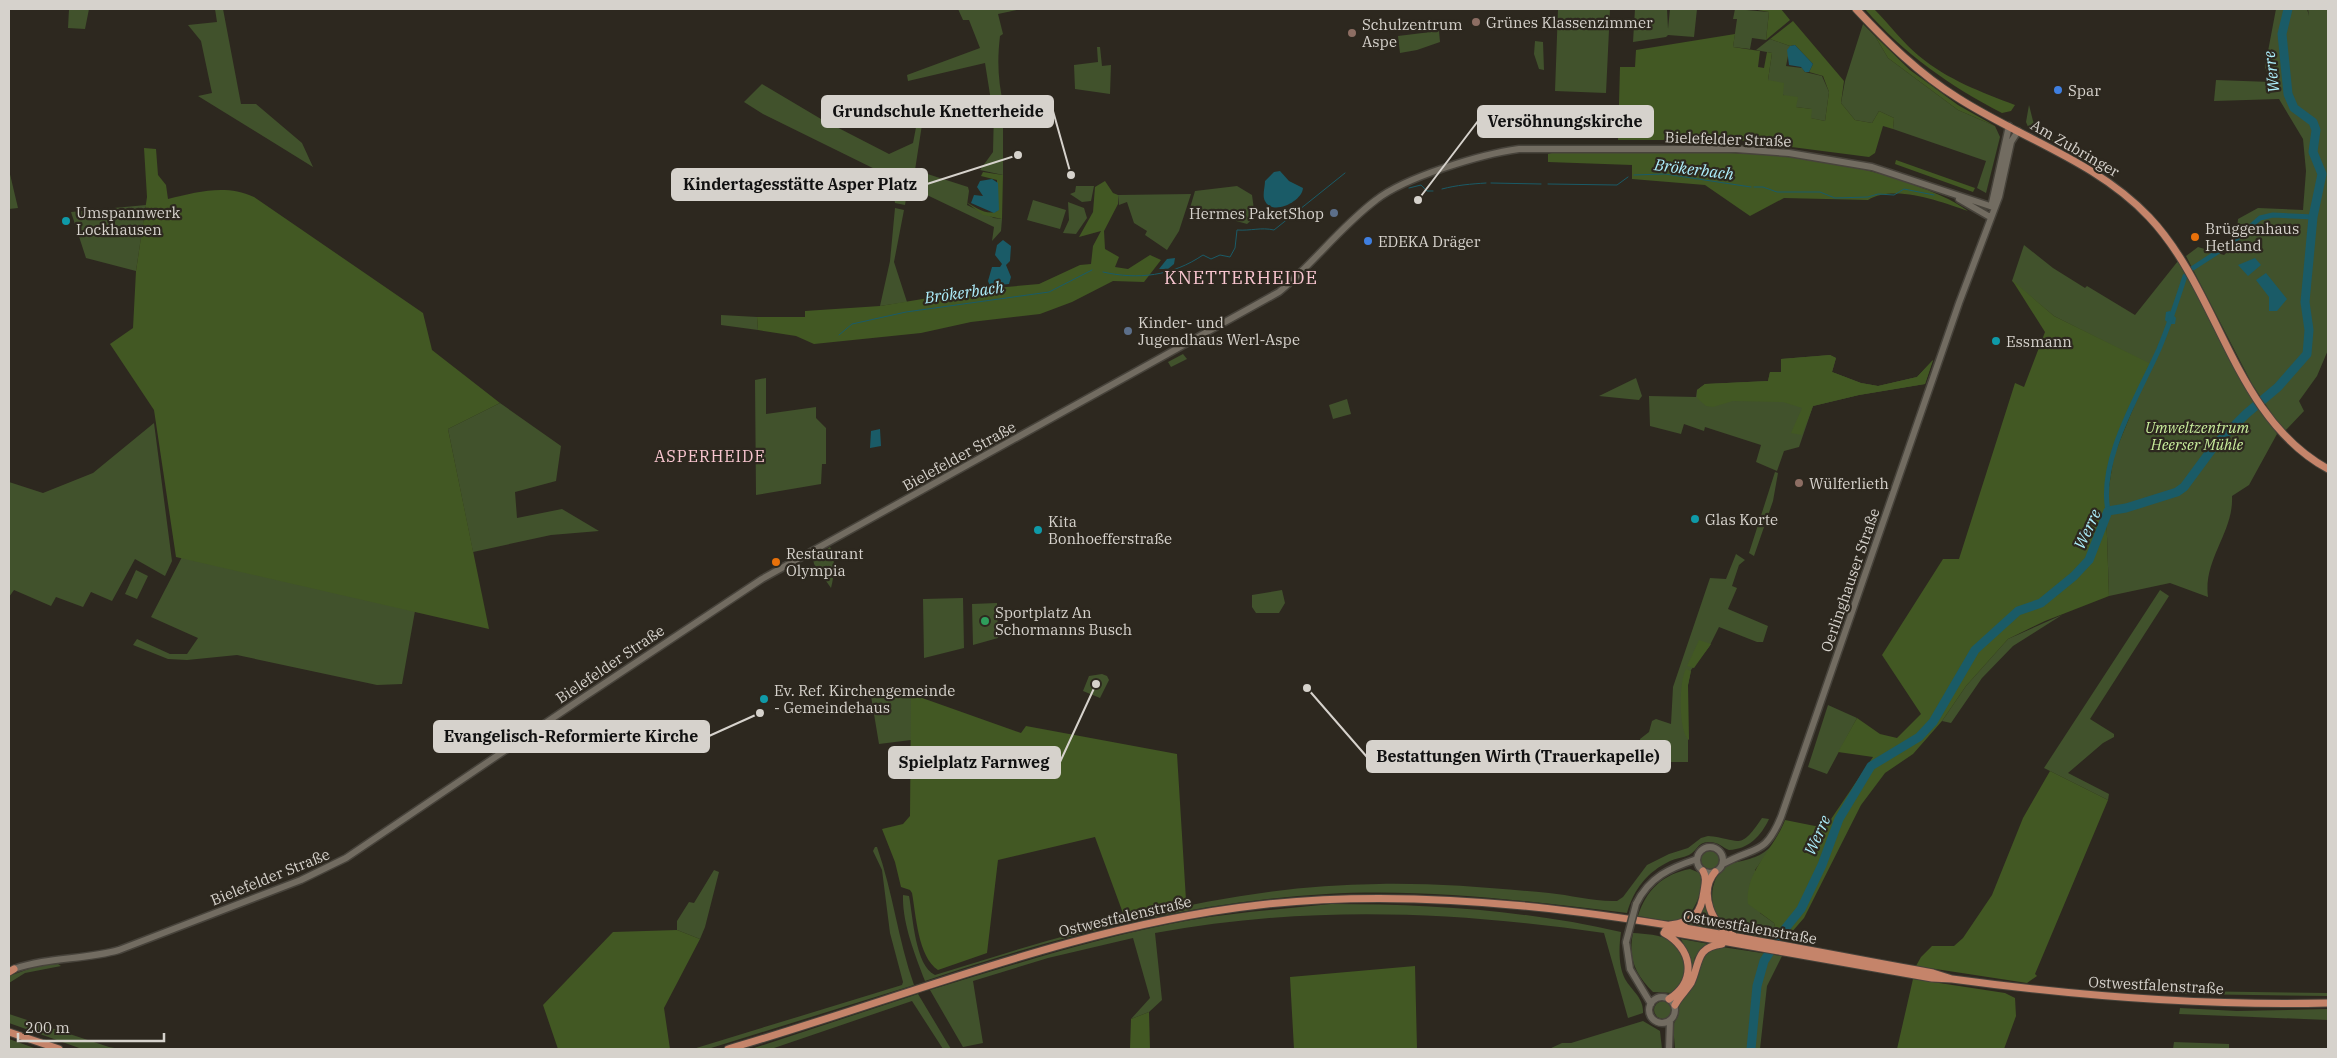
<svg xmlns="http://www.w3.org/2000/svg" width="2337" height="1058" viewBox="0 0 2337 1058" font-family="'IBM Plex Serif',serif">
  <style>
    .green { fill: #41522c }
    .forest { fill: #425823 }
    .water { fill: #1a5b67 }
    .lines { fill: none; stroke-linecap: round; stroke-linejoin: round }
    .stream { stroke: #1a5b67; stroke-width: 1 }
    .canal { stroke: #1a5b67; stroke-width: 5 }
    .river { stroke: #1a5b67; stroke-width: 9 }
    .secondary-casing { stroke: #47433b; stroke-width: 9 }
    .primary-casing { stroke: #47433b; stroke-width: 9 }
    .secondary { stroke: #726c61; stroke-width: 6 }
    .primary { stroke: #c5846a; stroke-width: 7 }
    .secondary-bridge-casing { stroke: #47433b; stroke-width: 9; stroke-linecap: butt }
    .secondary-bridge { stroke: #726c61; stroke-width: 6 }
    .education-dot { fill: #8d6e63; stroke: #2d281f; stroke-width: 2 }
    .shop-dot { fill: #3f7fe0; stroke: #2d281f; stroke-width: 2 }
    .service-dot { fill: #5c6f8a; stroke: #2d281f; stroke-width: 2 }
    .culture-dot { fill: #0f9aa8; stroke: #2d281f; stroke-width: 2 }
    .food-dot { fill: #e8710a; stroke: #2d281f; stroke-width: 2 }
    .leisure-dot { fill: #2e9e5b; stroke: #2d281f; stroke-width: 2 }
    .labels { text-anchor: middle; dominant-baseline: central; stroke-width: 4.5; stroke-linejoin: round; paint-order: stroke }
    .poi-label { font-size: 15px; fill: #d6d2cc; stroke: #2d281f; text-anchor: start }
    .street-label { font-size: 15px; fill: #d6d2cc; stroke: #2d281f }
    .park-label { font-size: 15px; font-style: italic; fill: #c8ed9c; stroke: #2d281f }
    .water-label { font-size: 16px; font-style: italic; fill: #adeefc; stroke: #2d281f }
    .neighbourhood-label { font-size: 16px; letter-spacing: 1px; fill: #f9c6d0; stroke: #2d281f }
    .quarter-label { font-size: 18px; letter-spacing: 1px; fill: #f9c6d0; stroke: #2d281f }
    .leader { fill: none; stroke: #d6d2cc; stroke-width: 2 }
    .callout-dot { fill: #d6d2cc; stroke: #2d281f; stroke-width: 2 }
    .callout { fill: #d6d2cc; stroke: #d6d2cc; stroke-width: 2 }
    .callout-label { font-size: 16px; text-anchor: middle; font-weight: bold; fill: #111 }
  </style>
  <rect width="100%" height="100%" fill="#2d281f"/>
  <!-- green -->
  <path class="green" d="M69 9H89L85 29 68 28Z
    M215 9H223L241 104H256L302 143 313 167 198 96 212 93 201 41 188 25 217 22Z
    M958 9H1021L998 14 1003 34 1000 36C997 61 998 82 1004 107H992L985 63 908 81 907 75 980 48 969 20H963Z
    M1558 9H1610L1606 93 1555 91Z
    M1635 9H1667L1668 29 1670 9H1697L1694 37 1668 35 1666 37 1633 42Z
    M1735 9 1769 12 1766 40 1752 38 1750 49 1733 47 1737 19H1733Z
    M2276 9H2307L2309 16 2308 9H2328V350L2317 376 2299 401 2304 411 2284 432 2252 384 2186 256 2198 247 2224 255 2236 244 2238 219 2258 208 2303 210 2306 171 2303 139 2279 99 2214 101 2216 80 2271 82 2265 67Z
    M1863 24 1875 36 1888 58 1958 110 1995 126 2000 137 1986 193 1977 188 1986 161 1893 129 1894 118 1879 111 1872 123 1855 120 1841 103 1845 81Z
    M1439 31 1440 42 1417 50 1400 53 1398 36Z
    M1770 39 1790 46 1786 66 1802 68 1805 72 1822 76 1829 92 1825 121 1810 118 1811 109 1796 107 1768 80 1772 53 1756 50Z
    M1535 41 1543 42 1544 70 1539 69 1534 54Z
    M1097 47H1100L1102 66 1111 65 1110 94 1075 89 1074 65 1098 62Z
    M762 84 821 119 889 154 913 143 918 117 923 118 915 170 968 187 969 191 967 205 994 218 1002 219 1001 231 992 241 994 227 908 186 905 205 895 203 891 177 763 114 744 102Z
    M2029 105 2033 121 2039 132 2097 164 2029 129 2026 122Z
    M994 111H1003V175L980 170 993 152Z
    M9 170 18 208 9 209Z
    M1076 186H1094L1091 201 1082 202 1070 194 1075 192Z
    M1237 186 1252 195 1255 217 1247 224 1190 208 1195 191Z
    M1191 194 1179 231 1167 250 1145 235 1147 231 1134 223 1127 202 1119 205 1118 195Z
    M1033 200 1066 210 1060 229 1027 220Z
    M1068 202 1084 208 1087 218 1076 234 1063 233 1069 220Z
    M146 205 136 271 86 258 71 212Z
    M895 208 904 210 894 262 907 302 880 306 890 261Z
    M2024 245 2053 268 2085 288 2087 286 2135 315 2178 261 2277 434 2249 485 2232 496C2234 532 2203 559 2208 597L2170 583 2109 596 2106 506 2114 455 2151 365 2054 316 2012 281Z
    M721 315 757 317 758 330 721 325Z
    M1183 354 1187 359 1171 367 1168 362Z
    M1830 355 1836 358 1832 372 1861 383 1878 386 1917 377 1933 360 1925 384 1859 395 1813 406 1799 447 1784 451 1777 471 1756 462 1761 445 1705 427 1704 431 1684 424 1681 434 1650 426 1649 396 1696 397 1697 390 1705 384 1768 381 1770 372H1781V359Z
    M766 378V414L816 407V418L826 428V464H822L821 484 756 495 755 380Z
    M1636 378 1642 396 1639 400 1599 396Z
    M1347 399 1351 414 1333 419 1329 405Z
    M500 403 561 446 556 481 515 492 517 518 562 509 599 531 551 535 473 552 448 429Z
    M154 423 172 561 165 576 135 559 112 601 91 592 83 607 56 597 51 606 14 590 9 597V482L43 493 93 473Z
    M1775 472 1778 473 1773 501 1754 556 1749 553Z
    M830 547C836 556 834 578 831 588L814 564 813 558Z
    M1736 554 1745 560 1739 565 1732 586 1737 588 1728 609 1768 626 1763 642H1757L1719 627 1709 647 1691 670 1688 685V762H1645L1640 739 1649 732 1652 721 1656 719 1671 724 1673 687 1710 578 1726 579Z
    M182 557 415 611 402 684 377 685 237 655 187 660 168 659 133 645 137 639 170 654H187L198 638 151 617Z
    M136 570 148 576 137 599 125 594Z
    M1282 590 1285 603 1279 613H1256L1252 607V595Z
    M2160 590 2169 596 2090 719 2114 734V737L2103 743 2068 773 2109 794 2108 800 2044 768Z
    M963 598 964 648 924 658 923 599Z
    M997 603 998 638 973 645 972 604Z
    M2062 615 2013 646 1982 678 1951 723 1942 721 1966 686 2008 639Z
    M1102 674 1107 676 1109 680 1100 698 1083 691 1089 676Z
    M892 690 911 694V740L879 744 871 696Z
    M1828 705 1857 718 1827 774 1808 767Z
    M1762 818 1769 819C1761 836 1749 849 1729 850 1722 847 1717 841 1708 842 1698 842 1697 851 1689 855 1683 858 1676 858 1670 861 1647 872 1634 889 1627 913 1527 901 1426 888 1326 894 1188 902 1055 937 925 981 915 955 902 923 903 895L909 896C913 916 915 966 935 975 1079 930 1227 885 1379 884 1436 883 1493 888 1549 893 1571 895 1595 902 1617 901L1623 897 1647 865 1669 854 1688 848 1701 838 1708 836C1741 839 1739 852 1762 818Z
    M1777 839 1755 870 1760 913 1774 923 1776 931 1773 939C1759 937 1740 936 1728 928 1707 915 1707 879 1727 865 1731 863 1737 862 1742 861 1758 857 1767 853 1777 839Z
    M875 847H877C893 892 898 940 914 985L708 1049H693L902 985 903 982 890 933 882 870 873 851Z
    M1701 860a9 9 0 1 1 18 0a9 9 0 1 1-18 0Z
    M1690 869 1700 873C1704 881 1702 888 1699 896 1687 931 1666 920 1638 916 1646 890 1663 874 1690 869Z
    M714 870 719 872 705 927 700 939 677 930V921L689 902 694 903Z
    M1706 900 1707 914 1715 931 1687 926 1700 914Z
    M1331 904C1430 904 1524 910 1621 932 1619 947 1618 965 1625 979 1632 991 1644 998 1643 1013L1628 1018 1604 933C1452 911 1307 905 1155 933L1162 1000 1149 1012 1131 1019 1150 998 1133 938 1048 958 973 981 983 1043 963 1047 930 990C1016 964 1102 936 1191 920 1237 912 1284 909 1331 904Z
    M1633 933C1645 934 1660 934 1671 941 1689 953 1688 979 1673 993L1653 992C1635 974 1628 958 1633 933Z
    M1681 939 1709 944 1695 957 1692 970 1689 955Z
    M1722 947 1782 956 1767 986 1760 1049H1675L1673 1025 1678 1016 1679 1005 1703 956 1713 949Z
    M58 964 61 966 25 973 9 983V976L40 965Z
    M2183 991 2328 993V996L2182 994Z
    M918 994 951 1049H943L912 1001 780 1046 771 1049H751Z
    M1654 1010a9 9 0 1 1 18 0a9 9 0 1 1-18 0Z
    M2180 1008 2237 1011 2328 1009V1020L2179 1014Z
    M9 1014 109 1047 120 1049H82L9 1023Z
    M1643 1021 1660 1031 1662 1049H1549L1562 1043H1571Z
    M9 1039 37 1049H9Z
    M2174 1042 2229 1044V1049H2173Z"/>
  <!-- forest -->
  <path class="forest" d="M1752 9H1781L1790 20 1766 40 1769 12Z
    M1865 9H1874C1889 24 1903 43 1919 56 1948 80 1981 92 2015 105L2011 111 2002 113C1951 87 1903 53 1865 9Z
    M1793 21 1844 81 1841 103 1855 120 1872 123 1879 111 1894 118 1893 129 1883 126 1875 153 1869 157 1737 140H1618L1620 67H1635L1636 50 1735 34 1733 47 1760 51 1758 67 1764 68 1767 52 1772 53 1768 80 1784 83 1783 95 1798 97 1796 107 1812 109 1811 118 1825 121 1829 92 1823 76 1809 72 1813 64 1795 45 1790 46 1770 39Z
    M1875 36 1910 70 1958 105 1995 126 1958 110 1888 58Z
    M144 148 156 149 158 175 166 185 168 199C198 192 225 184 254 197L423 313 432 350 500 403 448 429 489 629 176 557 154 410 110 344 133 328 136 271 147 197Z
    M1555 152C1674 154 1801 142 1914 185 1934 192 1951 199 1968 211 1941 202 1895 184 1868 200L1784 198 1750 216 1705 185 1632 179V165L1548 162V154Z
    M1896 160 1975 188 1973 192 1895 164Z
    M983 172 1003 175 1002 219 983 215 966 202C975 207 987 216 997 211V180L981 176Z
    M1105 181 1113 193 1118 195V204L1104 231 1105 249 1119 257 1115 267 1128 269 1150 255 1161 260 1144 282 1113 281 1072 302 1040 314 971 322 921 333 814 344 796 336 758 330 757 317H805V311L880 306 983 289 1039 284 1080 265 1091 264 1093 246 1101 231 1079 237 1093 212 1095 187Z
    M2012 280 2054 316 2151 364 2114 455 2106 506 2109 596 2045 621 2008 639 1966 686 1942 721 1913 754 1885 773 1861 805 1804 918 1784 941 1773 939 1776 931 1774 923 1748 904C1744 872 1775 848 1785 820L1825 828 1873 757 1838 752 1857 718 1880 734 1897 738 1921 714 1882 655 1943 559H1959L2015 383 2024 387 2045 332Z
    M1830 355 1836 358 1832 372 1861 383 1878 386 1917 377 1933 360 1925 384 1859 395 1813 406 1802 435 1791 433 1802 408 1783 402 1733 401 1713 407 1706 406 1697 398V390L1705 384 1768 381 1770 372H1781V359Z
    M1699 640 1711 644 1694 668 1687 666Z
    M1686 669 1691 671 1688 685 1689 740C1678 732 1679 680 1686 669Z
    M911 694 1021 733 1026 726 1177 754 1186 900 1178 905 1124 916 1095 837 998 860 987 953 938 970C918 957 916 915 912 893L910 890 901 887 895 862 882 829 903 824 910 816Z
    M2050 771 2108 800 2035 974 2037 976 2027 983 1916 966 1921 957 1932 946H1954L1963 938 1992 895 2023 818Z
    M677 930 700 939 664 1008 670 1049H558L543 1005 613 932Z
    M1415 966 1417 1049H1294L1290 977Z
    M1913 979 2005 993 2015 998 2016 1016 2004 1049H1897Z
    M1149 1012 1150 1049H1130L1131 1019Z"/>
  <!-- water -->
  <path class="water" d="M1795 45 1813 64 1809 72H1805L1801 67 1789 65 1787 50 1790 46Z
    M1280 171 1289 181 1303 188C1302 202 1272 216 1265 201 1262 196 1265 187 1265 181L1274 172Z
    M992 179 998 183 999 210 994 213 971 203 974 195 983 196 977 187 980 181Z
    M1003 240 1011 246 1010 261 1006 265 1011 277 1009 284 990 286 988 281 992 267H1000L1002 264 995 255 997 245Z
    M1175 258 1174 264 1168 269H1159L1167 259Z
    M2255 258 2261 265 2248 276 2238 265Z
    M2266 273 2287 299 2277 311H2269V297L2256 280Z
    M2170 311 2176 318 2175 324H2171L2168 331 2165 330 2168 323 2165 320 2166 312Z
    M880 429 881 446 870 448 871 431Z"/>
  <g class="lines">
    <!-- stream -->
    <path class="stream" d="M1634 175 1665 174 1751 187
      M1491 183 1541 184
      M1548 184 1617 185 1628 177
      M1754 187H1763L1777 192H1820L1835 198 1868 197 1878 194 1894 195 1904 189 1934 195
      M1409 188 1421 185 1427 191H1433
      M1442 189C1457 185 1471 184 1486 183
      M1103 272C1138 280 1172 276 1203 255L1211 259 1220 255 1230 257 1235 248 1237 230C1251 231 1261 227 1274 230L1345 173
      M839 335 852 324 906 312 1049 292 1092 270"/>
    <!-- canal -->
    <path class="canal" d="M2193 268 2233 242 2260 218 2273 215 2313 217
      M2108 511C2098 460 2138 396 2159 349 2169 325 2177 301 2185 276"/>
    <!-- river -->
    <path class="river" d="M1751 1049 1757 986 1764 961 1784 930 1801 909 1822 865 1839 819 1871 766 1919 737 1933 722 1975 650 2018 611 2041 603 2074 576 2089 560 2108 511 2126 508 2177 492 2184 487 2215 445 2246 414 2278 387 2307 354 2309 330 2305 302 2313 217 2322 174 2313 152 2316 130 2313 122 2294 108 2288 94 2282 34 2288 9"/>
    <defs>
      <path id="secondary" d="M1959 199 1990 217
        M1993 207 1992 203 2009 126
        M1697 860a13 13 0 1 1 26 0a13 13 0 1 1-26 0Z
        M1723 864C1755 846 1765 856 1781 817L1959 303 1999 197 2011 142 2018 131
        M1636 904C1649 877 1670 868 1697 859
        M1626 942 1630 969 1651 1004
        M14 969C48 957 84 960 119 950L301 880 346 858 581 699 762 579 1279 292C1313 264 1340 227 1376 200 1405 177 1482 154 1519 149H1736L1789 153 1872 167 1993 207
        M1649 1010a13 13 0 1 1 26 0a13 13 0 1 1-26 0Z
        M1669 1049 1670 1020"/>
      <path id="primary" d="M1856 9C1887 42 1919 74 1958 98 2022 139 2096 161 2149 217 2220 292 2233 417 2328 469
        M1715 872C1698 892 1712 927 1734 936
        M1670 925C1694 922 1701 914 1704 891 1705 884 1707 878 1703 871
        M1665 931 1932 978 1952 979C2077 996 2202 1006 2328 1003
        M1664 933C1692 948 1698 980 1669 999
        M9 972 14 969
        M1675 1005C1679 997 1686 991 1691 983 1700 964 1695 947 1722 944
        M9 1032 59 1049
        M728 1049C904 998 1075 926 1259 905 1481 879 1715 934 1933 973L1952 979"/>
    </defs>
    <!-- secondary casing -->
    <use href="#secondary" class="secondary-casing"/>
    <!-- primary casing -->
    <use href="#primary" class="primary-casing"/>
    <!-- secondary -->
    <use href="#secondary" class="secondary"/>
    <!-- primary -->
    <use href="#primary" class="primary"/>
    <defs>
      <path id="secondary-bridge" d="M1626 942 1636 904"/>
    </defs>
    <!-- secondary-bridge casing -->
    <use href="#secondary-bridge" class="secondary-bridge-casing"/>
    <!-- secondary-bridge -->
    <use href="#secondary-bridge" class="secondary-bridge"/>
  </g>
  <!-- markers -->
  <g class="education-dot">
    <circle cx="1476" cy="22" r="5"/>
    <circle cx="1352" cy="33" r="5"/>
    <circle cx="1799" cy="483" r="5"/>
  </g>
  <g class="shop-dot">
    <circle cx="2058" cy="90" r="5"/>
    <circle cx="1368" cy="241" r="5"/>
  </g>
  <g class="service-dot">
    <circle cx="1334" cy="213" r="5"/>
    <circle cx="1128" cy="331" r="5"/>
  </g>
  <g class="culture-dot">
    <circle cx="66" cy="221" r="5"/>
    <circle cx="1996" cy="341" r="5"/>
    <circle cx="1695" cy="519" r="5"/>
    <circle cx="1038" cy="530" r="5"/>
    <circle cx="764" cy="699" r="5"/>
  </g>
  <g class="food-dot">
    <circle cx="2195" cy="237" r="5"/>
    <circle cx="776" cy="562" r="5"/>
  </g>
  <circle class="leisure-dot" cx="985" cy="621" r="5"/>
  <g class="labels">
    <!-- poi labels -->
    <g class="poi-label">
      <text x="1486" y="22">Grünes Klassenzimmer</text>
      <text x="1362" y="24">Schulzentrum<tspan x="1362" dy="17">Aspe</tspan></text>
      <text x="2068" y="90">Spar</text>
      <text x="76" y="212">Umspannwerk<tspan x="76" dy="17">Lockhausen</tspan></text>
      <text x="1324" y="213" text-anchor="end">Hermes PaketShop</text>
      <text x="2205" y="228">Brüggenhaus<tspan x="2205" dy="17">Hetland</tspan></text>
      <text x="1378" y="241">EDEKA Dräger</text>
      <text x="1138" y="322">Kinder- und<tspan x="1138" dy="17">Jugendhaus Werl-Aspe</tspan></text>
      <text x="2006" y="341">Essmann</text>
      <text x="1809" y="483">Wülferlieth</text>
      <text x="1705" y="519">Glas Korte</text>
      <text x="1048" y="521">Kita<tspan x="1048" dy="17">Bonhoefferstraße</tspan></text>
      <text x="786" y="553">Restaurant<tspan x="786" dy="17">Olympia</tspan></text>
      <text x="995" y="612">Sportplatz An<tspan x="995" dy="17">Schormanns Busch</tspan></text>
      <text x="774" y="690">Ev. Ref. Kirchengemeinde<tspan x="774" dy="17">- Gemeindehaus</tspan></text>
    </g>
    <!-- street labels -->
    <g class="street-label">
      <text transform="translate(1728 139) rotate(2)">Bielefelder Straße</text>
      <text transform="translate(2075 148) rotate(30)">Am Zubringer</text>
      <text transform="translate(959 456) rotate(-29)">Bielefelder Straße</text>
      <text transform="translate(1850 580) rotate(-71)">Oerlinghauser Straße</text>
      <text transform="translate(610 664) rotate(-34)">Bielefelder Straße</text>
      <text transform="translate(270 877) rotate(-22)">Bielefelder Straße</text>
      <text transform="translate(1125 916) rotate(-13)">Ostwestfalenstraße</text>
      <text transform="translate(1750 927) rotate(10)">Ostwestfalenstraße</text>
      <text transform="translate(2156 985) rotate(3)">Ostwestfalenstraße</text>
    </g>
    <!-- park labels -->
    <g class="park-label">
      <text x="2197" y="427">Umweltzentrum<tspan x="2197" dy="17">Heerser Mühle</tspan></text>
    </g>
    <!-- water labels -->
    <g class="water-label">
      <text transform="translate(2271 72) rotate(-97)">Werre</text>
      <text transform="translate(1694 169) rotate(7)">Brökerbach</text>
      <text transform="translate(964 292) rotate(-8)">Brökerbach</text>
      <text transform="translate(2087 529) rotate(-65)">Werre</text>
      <text transform="translate(1817 835) rotate(-66)">Werre</text>
    </g>
    <!-- neighbourhood labels -->
    <g class="neighbourhood-label">
      <text x="710" y="456">ASPERHEIDE</text>
    </g>
    <!-- quarter labels -->
    <g class="quarter-label">
      <text x="1241" y="277">KNETTERHEIDE</text>
    </g>
  </g>
  <!-- callouts -->
  <path class="leader" d="M1071 175L1053 111M1418 200L1478 121M1018 155L927 184M760 713L709 736M1307 688L1367 757M1096 684L1060 762"/>
  <g class="callout-dot">
    <circle cx="1071" cy="175" r="5"/>
    <circle cx="1418" cy="200" r="5"/>
    <circle cx="1018" cy="155" r="5"/>
    <circle cx="760" cy="713" r="5"/>
    <circle cx="1307" cy="688" r="5"/>
    <circle cx="1096" cy="684" r="5"/>
  </g>
  <g class="callout">
    <rect x="822" y="96" width="231" height="31" rx="5"/>
    <rect x="1478" y="106" width="175" height="31" rx="5"/>
    <rect x="672" y="169" width="255" height="31" rx="5"/>
    <rect x="434" y="721" width="275" height="31" rx="5"/>
    <rect x="1367" y="741" width="303" height="31" rx="5"/>
    <rect x="889" y="747" width="171" height="31" rx="5"/>
  </g>
  <g class="callout-label">
    <text x="938" y="117">Grundschule Knetterheide</text>
    <text x="1565" y="127">Versöhnungskirche</text>
    <text x="800" y="190">Kindertagesstätte Asper Platz</text>
    <text x="571" y="742">Evangelisch-Reformierte Kirche</text>
    <text x="1518" y="762">Bestattungen Wirth (Trauerkapelle)</text>
    <text x="974" y="768">Spielplatz Farnweg</text>
  </g>
  <!-- border -->
  <rect width="2337" height="1058" fill="none" stroke="#d6d2cc" stroke-width="20"/>
  <!-- scale -->
  <path d="M18 1033v8h146v-8" fill="none" stroke="#d6d2cc" stroke-width="2.5"/>
  <text x="25" y="1033" font-size="15" fill="#d6d2cc" stroke="#2d281f" stroke-width="4" paint-order="stroke">200 m</text>
</svg>
